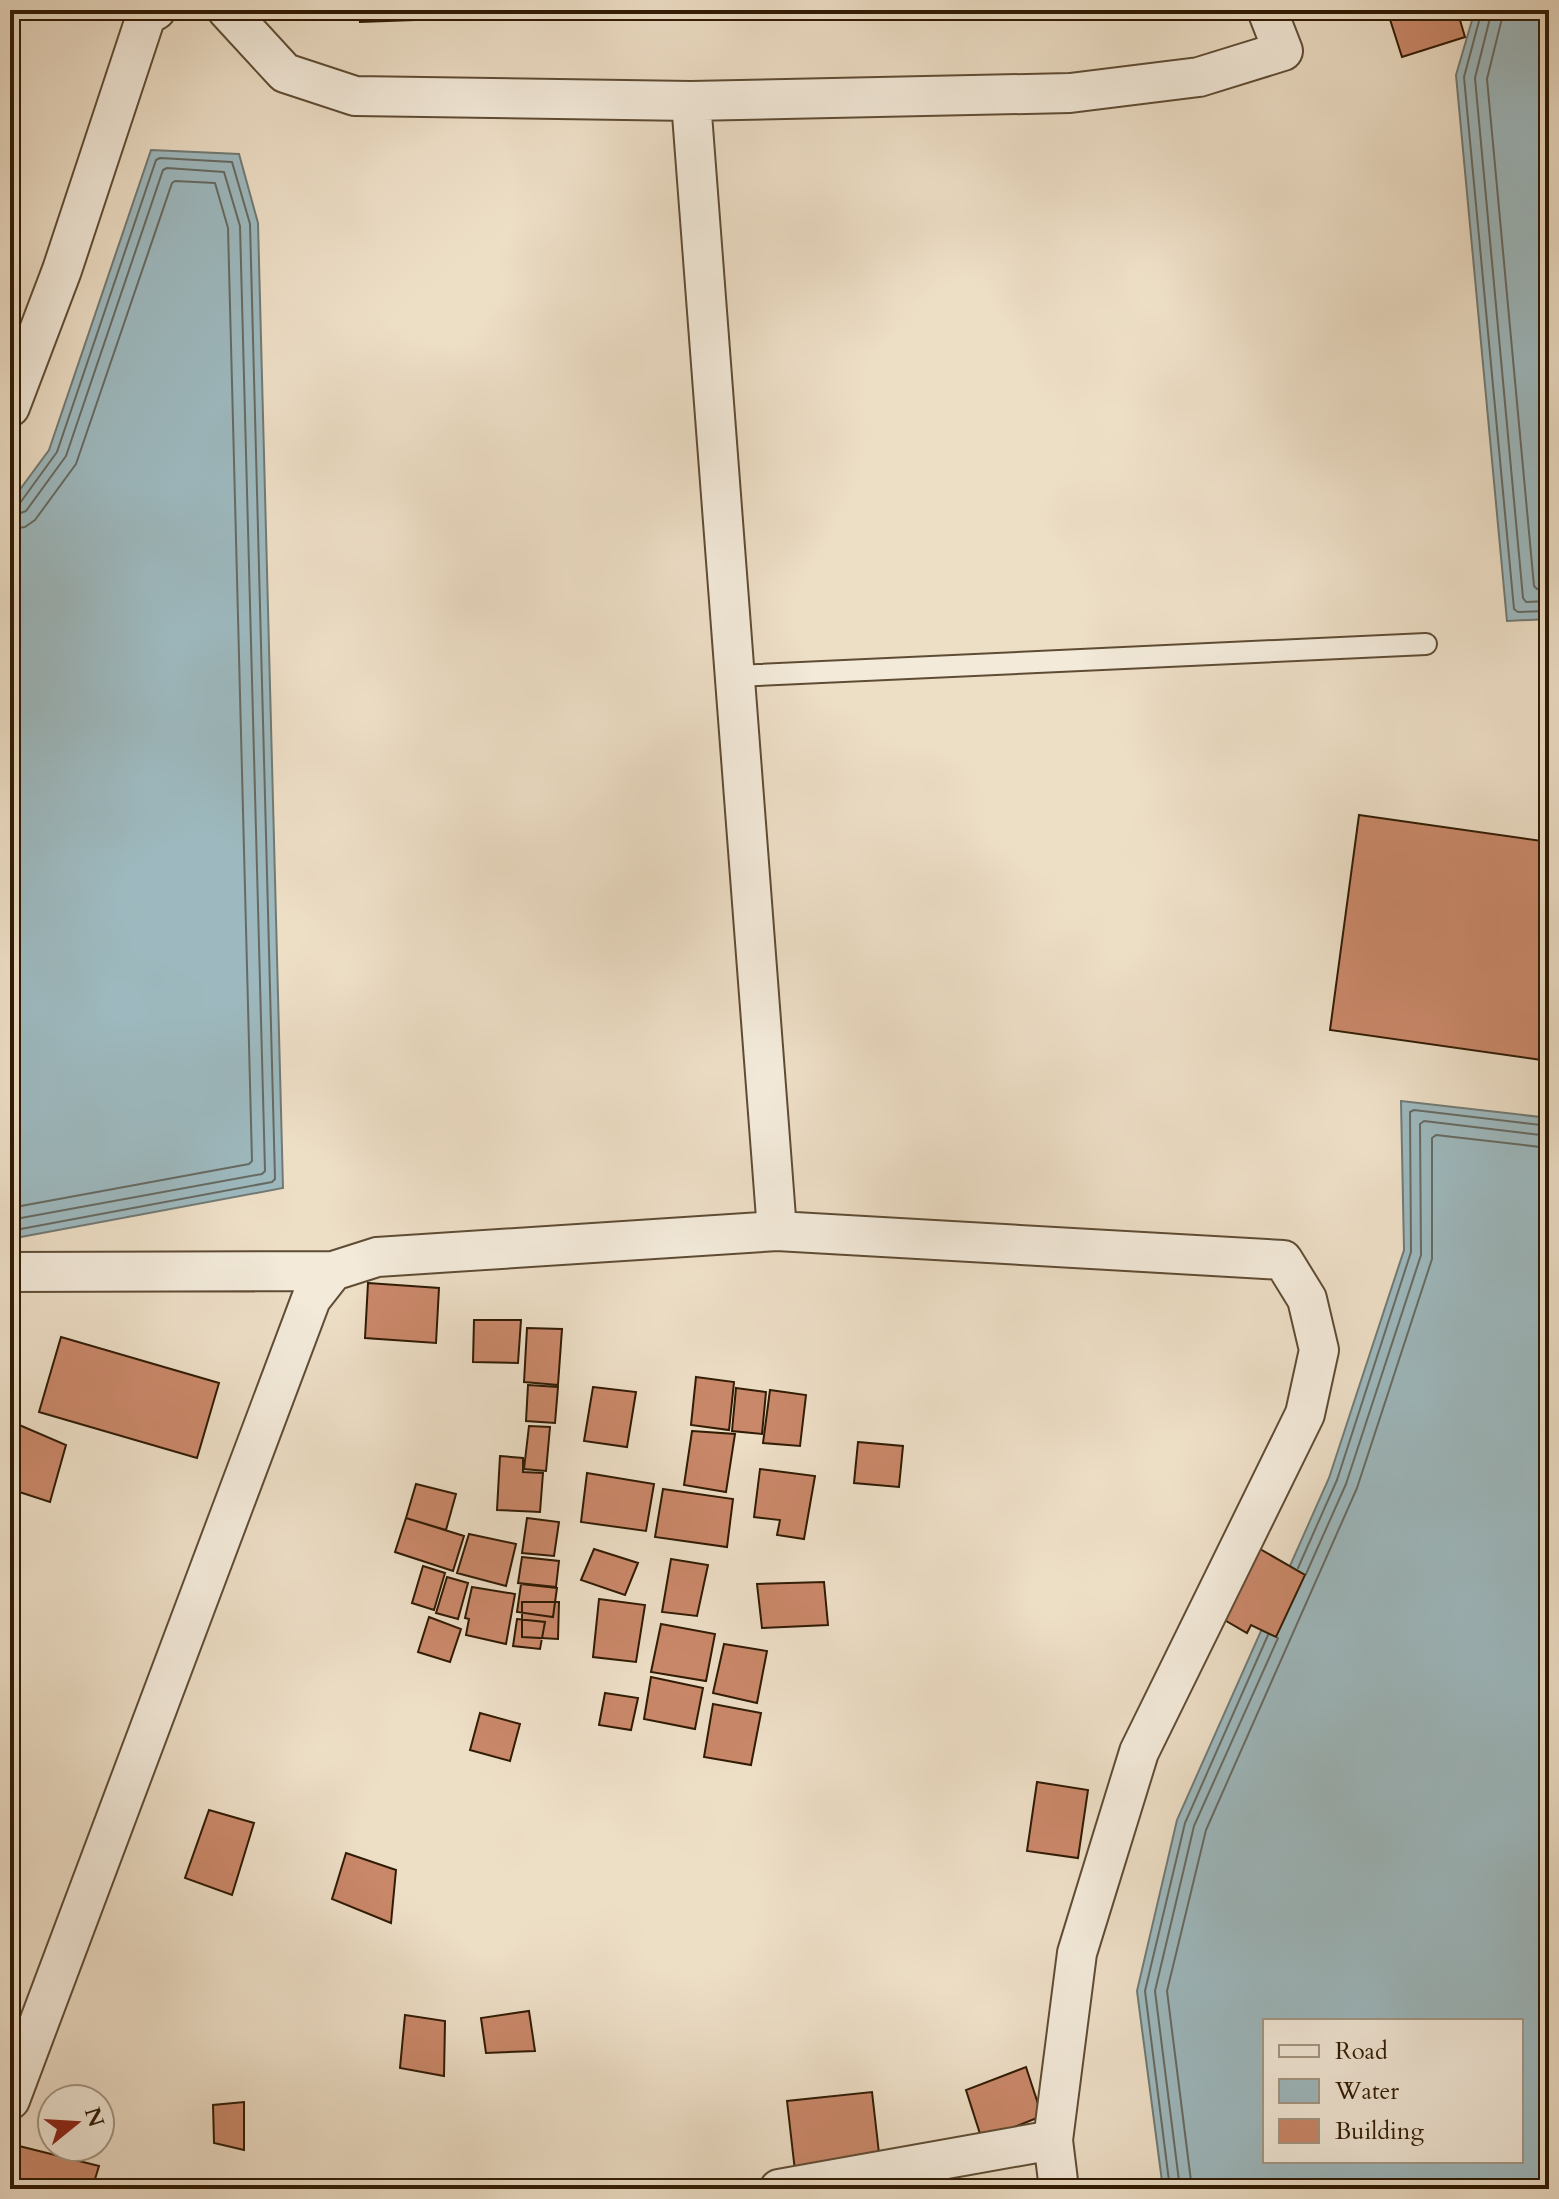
<svg xmlns="http://www.w3.org/2000/svg" width="1559" height="2199" viewBox="0 0 1559 2199" font-family="Cardo,serif">
  <style>
    .water { fill: #9db9bf; stroke: #717a74; stroke-width: 2; fill-rule: evenodd }
    .lines { fill: none; stroke-linecap: round; stroke-linejoin: round }
    .shore { stroke: #666a62; stroke-width: 2 }
    .building { fill: #ca886a; stroke: #301b04; stroke-width: 2 }
    .lane-casing { stroke: #5f4c34; stroke-width: 24 }
    .street-casing { stroke: #5f4c34; stroke-width: 42 }
    .lane { stroke: #f3eada; stroke-width: 20 }
    .street { stroke: #f3eada; stroke-width: 38 }
  </style>
  <rect width="100%" height="100%" fill="#eddec6"/>
  <filter id="stains"><feTurbulence type="fractalNoise" baseFrequency=".0025" numOctaves="4"/><feColorMatrix values="0 0 0 0 .2 0 0 0 0 .09 0 0 0 0 .02 0 0 0 .5 -.17"/></filter>
  <radialGradient id="worn" r=".72"><stop offset=".6" stop-color="#630" stop-opacity="0"/><stop offset="1" stop-color="#630" stop-opacity=".3"/></radialGradient>
  <!-- water -->
  <path class="water" d="M1475 10H1549V619L1507 621 1456 75Z
    M151 150 239 154 258 223 283 1188 10 1239V503L49 450Z
    M1401 1101 1549 1118V2184L1519 2189H1272L1269 2181 1253 2189H1163L1137 1991 1177 1820 1329 1478 1404 1250ZM1265 2021H1521V2161H1265Z"/>
  <g class="lines">
    <!-- shore -->
    <path class="shore" d="M1482 10 1464 77 1514 609 1518 612 1549 611
      M1492 10 1475 78 1523 598 1526 602 1549 601
      M1504 10 1487 79 1534 586 1537 589H1549
      M10 507 20 503 57 452 156 160 160 158 232 162 250 224 275 1179 272 1182 10 1231
      M10 517 26 511 66 456 163 170 167 168 224 172 240 226 265 1171 262 1174 10 1220
      M10 529 25 527 35 520 76 464 172 183 175 181 215 183 228 228 252 1161 249 1164 10 1208
      M1298 1568 1337 1480 1411 1252 1410 1112 1414 1110 1549 1126
      M1306 1574 1346 1484 1421 1255 1420 1124 1424 1121 1549 1136
      M1170 2189 1145 1991 1185 1823 1268 1635
      M1180 2189 1155 1991 1194 1826 1278 1638
      M1192 2189 1167 1991 1206 1830 1357 1488 1432 1259V1138L1436 1135 1549 1148"/>
  </g>
  <!-- building -->
  <path class="building" d="M359 10H500V17L360 22Z
    M1387 10H1457L1465 37 1402 57Z
    M1359 815 1549 842V1061L1330 1030Z
    M368 1283 439 1288 436 1343 365 1338Z
    M474 1320H521L518 1363 473 1362Z
    M527 1328 562 1329 558 1385 524 1382Z
    M61 1337 219 1383 197 1458 39 1412Z
    M696 1377 734 1382 729 1430 691 1425Z
    M528 1385 558 1387 555 1423 526 1421Z
    M593 1387 636 1392 627 1447 584 1441Z
    M736 1388 766 1392 762 1434 732 1431Z
    M770 1390 806 1395 800 1446 763 1443Z
    M10 1421 66 1445 50 1502 10 1489Z
    M529 1426 550 1427 546 1471 524 1469Z
    M692 1431 735 1434 726 1492 684 1485Z
    M858 1442 903 1446 899 1487 854 1483Z
    M500 1456 523 1458V1472L543 1473 540 1512 497 1510Z
    M760 1469 815 1476 804 1539 777 1535 780 1520 754 1517Z
    M587 1473 654 1484 646 1531 581 1522Z
    M416 1484 456 1494 446 1530 406 1518Z
    M663 1489 733 1499 727 1547 655 1537Z
    M406 1518 464 1536 453 1571 395 1552Z
    M527 1518 559 1522 554 1556 522 1553Z
    M469 1534 516 1544 506 1586 457 1573Z
    M1248 1542 1305 1575 1276 1637 1251 1625 1247 1633 1209 1611Z
    M594 1549 638 1563 625 1595 581 1580Z
    M522 1557 559 1561 556 1587 518 1583Z
    M671 1559 708 1565 697 1616 662 1612Z
    M423 1566 445 1573 434 1610 412 1603Z
    M447 1577 468 1583 458 1619 436 1613Z
    M824 1582 828 1625 762 1628 757 1584Z
    M521 1584 557 1588 553 1617 517 1612Z
    M472 1587 515 1594 506 1644 466 1635 469 1619 465 1618Z
    M599 1599 645 1605 636 1662 593 1657Z
    M522 1602H559L558 1639 522 1637Z
    M429 1617 461 1629 450 1662 418 1652Z
    M517 1619 545 1622 540 1649 513 1646Z
    M661 1624 715 1634 706 1681 651 1672Z
    M724 1644 767 1651 757 1703 713 1693Z
    M651 1677 703 1688 695 1729 644 1719Z
    M605 1693 638 1698 631 1730 599 1725Z
    M713 1704 761 1713 751 1765 704 1757Z
    M480 1713 520 1724 510 1761 470 1750Z
    M1037 1782 1088 1790 1078 1858 1027 1851Z
    M209 1810 254 1823 232 1895 185 1878Z
    M346 1853 396 1870 391 1923 332 1899Z
    M529 2011 535 2051 486 2053 481 2018Z
    M405 2015 445 2021 444 2076 400 2068Z
    M1026 2067 1042 2116 982 2140 966 2090Z
    M872 2092 880 2162 795 2171 787 2101Z
    M244 2102V2150L214 2143 213 2105Z
    M19 2146 99 2166 92 2189H10V2169Z"/>
  <g class="lines">
    <defs>
      <path id="lane" d="M735 676 1426 644"/>
      <path id="street" d="M227 10 285 73 355 96 691 101
        M10 407 62 270 146 16 156 10
        M777 1231 691 101 1070 93 1199 77 1283 51 1267 10
        M10 1272 333 1271
        M10 2100 311 1299 333 1271 377 1257 777 1231 1283 1260 1307 1299 1319 1350 1305 1414 1139 1752 1077 1953 1053 2140 1059 2189
        M779 2189 1053 2140"/>
    </defs>
    <!-- lane casing -->
    <use href="#lane" class="lane-casing"/>
    <!-- street casing -->
    <use href="#street" class="street-casing"/>
    <!-- lane -->
    <use href="#lane" class="lane"/>
    <!-- street -->
    <use href="#street" class="street"/>
  </g>
  <!-- margin -->
  <rect width="1559" height="2199" fill="none" stroke="#eddec6" stroke-width="40"/>
  <rect x="12" y="12" width="1535" height="2175" fill="none" stroke="#301b04" stroke-width="4"/>
  <rect x="20" y="20" width="1519" height="2159" fill="none" stroke="#301b04" stroke-width="2"/>
  <!-- legend -->
  <rect x="1263" y="2019" width="260" height="144" fill="#f3eada" stroke="#a59784" stroke-width="2"/>
  <rect x="1279" y="2045" width="40" height="12" fill="#f3eada" stroke="#a59784" stroke-width="2"/>
  <text x="1335" y="2059" font-size="24" fill="#301b04">Road</text>
  <rect x="1279" y="2079" width="40" height="24" fill="#9db9bf" stroke="#a59784" stroke-width="2"/>
  <text x="1335" y="2099" font-size="24" fill="#301b04">Water</text>
  <rect x="1279" y="2119" width="40" height="24" fill="#ca886a" stroke="#a59784" stroke-width="2"/>
  <text x="1335" y="2139" font-size="24" fill="#301b04">Building</text>
  <!-- north arrow -->
  <g transform="translate(76 2123) rotate(72)"><circle r="38" fill="#f3eada" stroke="#a59784" stroke-width="2"/>
  <path d="M0-6L14 30L0 20L-14 30Z" fill="#8f2418"/>
  <text y="-12" font-size="22" font-weight="bold" text-anchor="middle" fill="#301b04">N</text>
  </g>
  <rect width="100%" height="100%" filter="url(#stains)"/>
  <rect width="100%" height="100%" fill="url(#worn)"/>
</svg>
